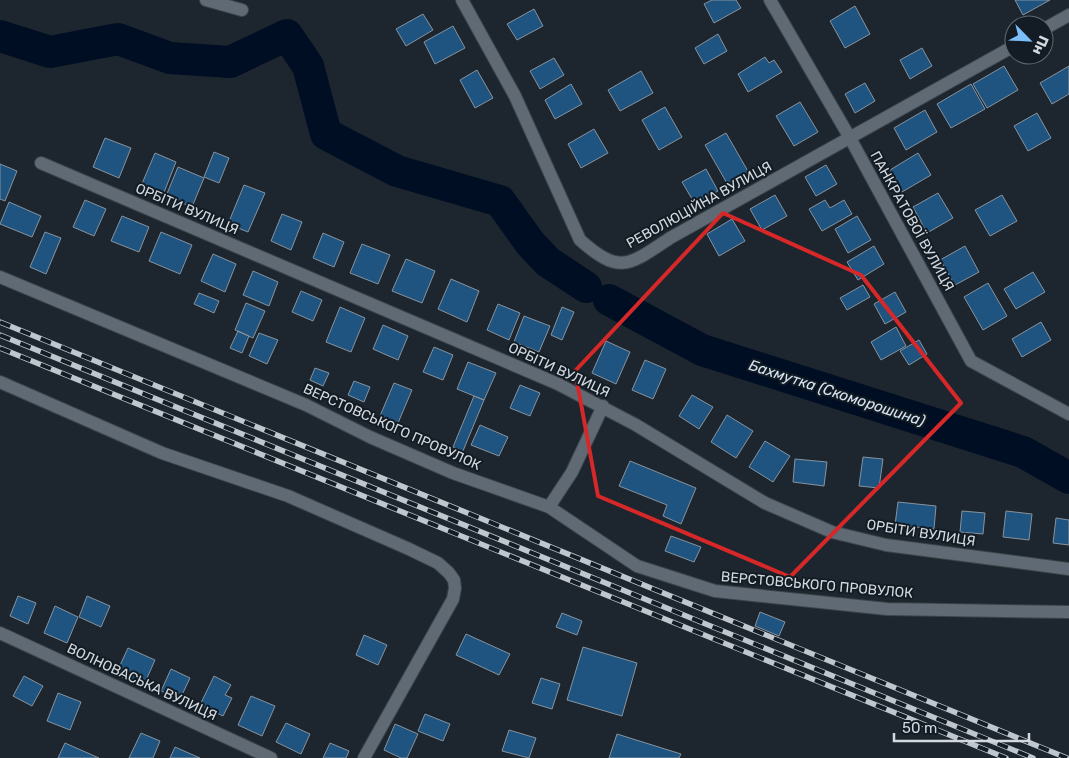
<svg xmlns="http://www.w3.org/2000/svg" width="1069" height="758" viewBox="0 0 1069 758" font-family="Rubik,sans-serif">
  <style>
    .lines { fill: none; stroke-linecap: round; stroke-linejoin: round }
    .river { stroke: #000e23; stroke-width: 32 }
    .building { fill: #1e547f; stroke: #88939e }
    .minor-casing { stroke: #3c444a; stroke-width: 14 }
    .minor { stroke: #606a74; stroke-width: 12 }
    .rail-casing { stroke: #c0c6cd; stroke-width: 5.5 }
    .rail { stroke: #131c24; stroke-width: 4; stroke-dasharray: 11; stroke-linecap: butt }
    .marked { fill: none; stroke: #d62828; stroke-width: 4; stroke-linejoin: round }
    .labels { text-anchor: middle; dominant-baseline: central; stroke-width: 4; stroke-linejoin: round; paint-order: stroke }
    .street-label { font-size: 14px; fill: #d3d9df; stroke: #131c24 }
    .water-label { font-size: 15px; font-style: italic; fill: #d7e5f3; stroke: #131c24 }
  </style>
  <rect width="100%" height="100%" fill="#1d262e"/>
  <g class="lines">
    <!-- river -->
    <path class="river" d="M0 36 50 52 118 39 170 58 230 62 287 35 308 66 326 134 397 171 500 201 530 243 548 262 586 287
      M609 300 702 350 1023 452 1069 478"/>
  </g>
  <!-- building -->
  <path class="building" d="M712 0H736L741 8 714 23 704 4Z
    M1015 0H1050L1023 15Z
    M855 6 870 34 845 48 830 21Z
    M534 9 543 26 517 40 507 24Z
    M423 14 433 30 406 46 396 29Z
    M453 26 465 48 435 64 424 42Z
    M718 34 727 51 704 64 695 48Z
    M922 48 932 66 910 79 900 60Z
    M765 57 769 63 774 60 782 72 748 92 738 74Z
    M554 58 564 75 540 89 530 71Z
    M1004 66 1018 90 987 108 973 84Z
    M1069 66V94L1052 104 1040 83Z
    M477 70 493 98 475 108 460 80Z
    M641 71 653 93 620 111 608 90Z
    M865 83 875 101 855 113 845 94Z
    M571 84 582 104 555 119 545 100Z
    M971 84 985 109 951 128 937 104Z
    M800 102 818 132 794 146 776 116Z
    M665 107 682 137 659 150 642 120Z
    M925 110 937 132 906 150 894 128Z
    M1037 113 1051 138 1028 151 1014 126Z
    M594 129 608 153 581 168 568 144Z
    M726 133 749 173 728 185 705 145Z
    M105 138 131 148 119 178 93 167Z
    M214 152 229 158 219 183 204 177Z
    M155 153 176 162 163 195 141 186Z
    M918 153 931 175 902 192 890 170Z
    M0 164 17 171 5 201 0 199Z
    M826 165 837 184 816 196 805 177Z
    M178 167 204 178 192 207 166 196Z
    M706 169 718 191 695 204 682 182Z
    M244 185 265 193 248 232 228 224Z
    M938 193 953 218 927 233 913 207Z
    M775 195 787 216 762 230 750 209Z
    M1002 195 1017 221 990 236 975 210Z
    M85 200 106 209 94 236 73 227Z
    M825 200 830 208 844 200 852 214 822 231 809 209Z
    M9 202 41 216 32 237 0 224Z
    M282 214 302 222 291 250 271 241Z
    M122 216 149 227 139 252 111 241Z
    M857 216 871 240 848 253 835 229Z
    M732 219 745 241 719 256 707 234Z
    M45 232 61 238 46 274 30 267Z
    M161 232 192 245 180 274 149 261Z
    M323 233 344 242 334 267 313 258Z
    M362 244 390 255 378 284 350 273Z
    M874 246 884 264 858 280 847 262Z
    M965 246 979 272 955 285 940 260Z
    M213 254 236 264 225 292 201 281Z
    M406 259 435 271 422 303 392 291Z
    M253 271 278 282 269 306 243 295Z
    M1033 272 1045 292 1016 309 1004 289Z
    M451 279 479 291 467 322 438 309Z
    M988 283 1007 316 983 330 964 297Z
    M863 285 870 297 847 310 840 298Z
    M301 291 322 300 313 321 292 312Z
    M895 292 906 312 885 324 874 304Z
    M199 293 219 301 214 313 194 304Z
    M246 303 265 311 253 338 235 330Z
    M498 304 520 313 509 340 487 330Z
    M340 307 365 318 351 352 326 342Z
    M562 307 574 312 562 340 551 335Z
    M524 316 550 326 539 352 514 342Z
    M1041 322 1051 340 1022 357 1012 339Z
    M383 325 408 336 398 360 373 349Z
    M896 327 906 346 881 360 871 342Z
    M238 331 249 336 242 353 230 348Z
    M259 333 278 340 267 364 249 356Z
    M919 340 927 354 909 365 900 351Z
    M606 341 630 352 616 384 592 373Z
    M434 347 453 355 443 380 423 372Z
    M645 360 666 369 653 399 632 390Z
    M468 362 496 373 484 400 457 389Z
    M315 368 329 373 323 386 310 380Z
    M354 381 370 387 364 402 348 395Z
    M394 383 412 390 398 423 380 416Z
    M520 385 540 393 530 416 510 408Z
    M692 395 713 407 699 429 679 416Z
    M474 396 484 400 463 451 453 447Z
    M727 415 753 431 736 458 711 442Z
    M480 425 508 437 499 456 471 445Z
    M765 441 790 456 773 482 749 467Z
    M863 457 883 459 879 488 859 486Z
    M795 459 827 462 824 486 793 482Z
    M630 461 696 488 681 524 663 516 667 505 619 486Z
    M898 502 936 506 934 529 895 525Z
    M962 511 985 513 983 534 960 532Z
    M1006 511 1032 514 1029 540 1003 537Z
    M1056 518 1069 520V545L1053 543Z
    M671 536 701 547 694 562 665 551Z
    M18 596 36 603 28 624 10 616Z
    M87 596 110 606 101 627 79 617Z
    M55 606 78 617 67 643 44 633Z
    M760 612 785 622 779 636 755 626Z
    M562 613 582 621 577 635 556 627Z
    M466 634 510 654 499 675 456 655Z
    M364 635 387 645 378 665 356 655Z
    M583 647 637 663 622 716 567 700Z
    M128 648 155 660 143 687 116 674Z
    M171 669 190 678 180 699 161 691Z
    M24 676 43 686 32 706 13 696Z
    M214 676 231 685 225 695 232 698 223 716 200 705Z
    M541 678 560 684 552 709 532 703Z
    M58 693 81 702 70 730 47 721Z
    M251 696 275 706 262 736 238 725Z
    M425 714 450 724 443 741 418 731Z
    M286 723 310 734 301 754 276 742Z
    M395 724 418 734 407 758H401L384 750Z
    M509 730 536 738 529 758 502 751Z
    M141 733 160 741 153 758H129Z
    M617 734 681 754 679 758H609Z
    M65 743 99 758H58Z
    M330 743 349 751 346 758H323Z
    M175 747 200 758H170Z"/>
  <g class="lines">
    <defs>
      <path id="minor" d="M206 0 242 10
        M462 0 515 96 580 240C620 275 628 266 670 238L1014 46
        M770 0 850 138 971 361 1069 414
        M1044 29 1069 15
        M41 163 558 384 636 425 765 503 832 532 886 545 1069 569
        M0 277 306 405 370 437 453 473 549 507 637 566 715 591 887 609 1069 612
        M0 382 162 453 288 496 409 549 438 563 449 573 454 580 455 588 453 599 364 758
        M549 507 572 472 603 406
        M0 633 271 758"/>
    </defs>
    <!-- minor casing -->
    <use href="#minor" class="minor-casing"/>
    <!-- minor -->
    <use href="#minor" class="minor"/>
    <defs>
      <path id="rail" d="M0 322 1067 758
        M0 335 1033 758
        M0 348 1006 758"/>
    </defs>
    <!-- rail casing -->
    <use href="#rail" class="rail-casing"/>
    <!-- rail -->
    <use href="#rail" class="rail"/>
  </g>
  <!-- marked area -->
  <path class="marked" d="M723 213 861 275 961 403 790 577 598 496 575 371Z"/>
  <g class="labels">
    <!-- street labels -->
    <g class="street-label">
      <text transform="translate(699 205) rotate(-29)">РЕВОЛЮЦІЙНА ВУЛИЦЯ</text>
      <text transform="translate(187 209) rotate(23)">ОРБІТИ ВУЛИЦЯ</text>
      <text transform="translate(912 221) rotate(61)">ПАНКРАТОВОЇ ВУЛИЦЯ</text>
      <text transform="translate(559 370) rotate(25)">ОРБІТИ ВУЛИЦЯ</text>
      <text transform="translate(392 427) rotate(24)">ВЕРСТОВСЬКОГО ПРОВУЛОК</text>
      <text transform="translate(921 533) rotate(9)">ОРБІТИ ВУЛИЦЯ</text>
      <text transform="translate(817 585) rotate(5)">ВЕРСТОВСЬКОГО ПРОВУЛОК</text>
      <text transform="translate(142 682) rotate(25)">ВОЛНОВАСЬКА ВУЛИЦЯ</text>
    </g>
    <!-- water labels -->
    <g class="water-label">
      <text transform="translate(837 393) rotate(18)">Бахмутка (Скоморошина)</text>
    </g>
  </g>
  <!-- north arrow -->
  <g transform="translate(1029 40) rotate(114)"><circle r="24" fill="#131c24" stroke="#60686f"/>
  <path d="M0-4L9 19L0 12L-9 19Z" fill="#7cbef9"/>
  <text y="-8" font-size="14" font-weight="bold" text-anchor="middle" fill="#d3d9df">Пн</text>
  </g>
  <!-- scale -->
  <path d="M894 733v8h135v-8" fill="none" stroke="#d3d9df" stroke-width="2.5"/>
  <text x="902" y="733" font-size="15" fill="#d3d9df" stroke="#131c24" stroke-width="4" paint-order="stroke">50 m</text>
</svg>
